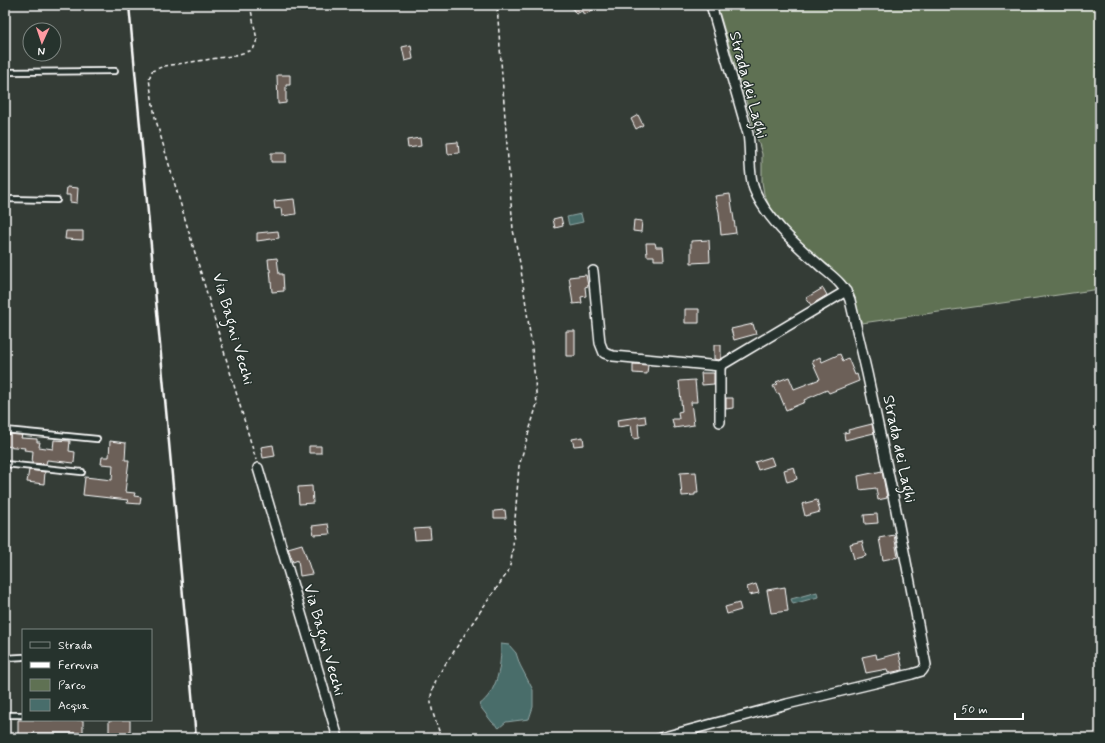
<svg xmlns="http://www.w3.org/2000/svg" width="1105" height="743" viewBox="0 0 1105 743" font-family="Mynerve,sans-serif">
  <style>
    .green { fill: #5f7153; stroke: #afb8a9 }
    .water { fill: #486d6b; stroke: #91a7a6 }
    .building { fill: #6c6058; stroke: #fff }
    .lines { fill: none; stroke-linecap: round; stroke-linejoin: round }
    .service-casing { stroke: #fff; stroke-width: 8 }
    .minor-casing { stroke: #fff; stroke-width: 12 }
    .path { stroke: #fff; stroke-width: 1.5; stroke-dasharray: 4 3; stroke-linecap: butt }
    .service { stroke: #26332d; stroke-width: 4.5 }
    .minor { stroke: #26332d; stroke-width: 9 }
    .rail { stroke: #fff; stroke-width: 2.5 }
    .labels { text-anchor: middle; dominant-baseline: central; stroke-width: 3; stroke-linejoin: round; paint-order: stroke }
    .street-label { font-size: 16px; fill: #fff; stroke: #26332d }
  </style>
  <rect width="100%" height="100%" fill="#343c36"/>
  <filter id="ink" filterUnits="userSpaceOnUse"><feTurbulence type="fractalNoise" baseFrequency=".025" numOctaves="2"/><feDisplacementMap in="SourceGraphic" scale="8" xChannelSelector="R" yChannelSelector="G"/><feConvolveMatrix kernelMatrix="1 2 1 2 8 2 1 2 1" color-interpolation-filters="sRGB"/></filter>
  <g filter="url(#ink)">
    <!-- green -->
    <path class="green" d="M717 5H1100V289L862 323 851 292 843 279 820 262 788 229 769 205 764 194 762 182V154Z"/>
    <!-- water -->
    <path class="water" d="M581 214 583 222 569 225 567 217Z
      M817 592 818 597 793 604 791 599Z
      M501 644 509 645 516 653 520 665 533 690V707L529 719 506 722 499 728 492 722 479 705C498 691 501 666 501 644Z"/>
    <!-- building -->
    <path class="building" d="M570 5H601L584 15 582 11 576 14Z
      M411 45 413 59 405 61 402 47Z
      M277 75H290V85H286V103L278 104Z
      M638 115 643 125 636 129 631 119Z
      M420 138 421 146 408 148 407 140Z
      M458 142 459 153 448 154 447 143Z
      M271 153H286V162H271Z
      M67 187 78 188 77 203 70 202V195H66Z
      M730 194 736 233 721 235 719 212 715 196Z
      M294 199 296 214 282 216 281 208 275 209 274 201Z
      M561 217 563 226 555 228 553 219Z
      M634 220 642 221 641 232 633 231Z
      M66 231H83V240L65 239Z
      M278 231 279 238 257 241V233Z
      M709 240 710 262 691 263V241Z
      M646 243H655L656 247H663L664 260H654V256H647Z
      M277 258 279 274H283L284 291 272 292 270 269H269L268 259Z
      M586 275 588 286 585 287 586 296 581 297 582 303 573 304 569 277Z
      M823 288 827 295 811 305 806 298Z
      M685 309H699V323H685Z
      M753 324 756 334 734 340 731 329Z
      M566 331H575V356H566Z
      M714 345H721V358L719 360 714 359Z
      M840 354 843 361 848 358 855 375 857 374 859 381 829 393 827 390 804 400 805 402 786 410 779 393 777 394 773 386 778 384 776 382 789 377 794 389 820 379 812 361 820 357 822 362Z
      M633 364 648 365 647 374 633 373Z
      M701 373H714V384L702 385Z
      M695 380 697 402H691L694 425 674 428 672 419H679L678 412 682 411 679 381Z
      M726 398H733V408L726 409Z
      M645 416 646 423 638 424 639 438 633 439 631 425 618 427 617 420Z
      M872 424 874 433 845 440 844 433 849 432 848 430Z
      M5 434 22 435 21 438 37 439V442H40L39 447 53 449 54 440 70 441 69 451 75 452 74 463 47 460 46 464 32 463 33 451 24 450 25 448 5 446Z
      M583 437 584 445 574 446 572 439Z
      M110 441 126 443 125 460H129L125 492 135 493 134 496 141 497 140 504 127 503 128 500 83 495 85 477 112 480 113 465 101 464 102 457H109Z
      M273 445 275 456 263 458 261 447Z
      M309 446H321V453H309Z
      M771 457 774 465 758 470 755 462Z
      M794 467 797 479 787 482 784 470Z
      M29 470 45 472 44 484 27 482Z
      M882 471 887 498 878 500 876 488 860 490 858 476Z
      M696 472 698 493H695V495L682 496 680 473Z
      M312 486 313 503 299 504 298 487Z
      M817 500 820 512 805 516 802 504Z
      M505 510 506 518H494V511Z
      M877 514 878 523 865 524 864 515Z
      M328 524 330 534 314 535 312 526Z
      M430 528 431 539 415 540 414 529Z
      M894 535 898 557 883 560 879 538Z
      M862 541 866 556 854 559 850 544Z
      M302 544 312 574 300 576 298 560 293 562 288 548Z
      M756 584 759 593 749 595 747 587Z
      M785 587 788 611 771 613 767 590Z
      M739 603 741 610 727 614 725 607Z
      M899 653 903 670 888 673 887 669 866 673 862 657 876 654 877 659Z
      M18 720H83V733H33V738H18Z
      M109 720H130V734H109Z"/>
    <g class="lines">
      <defs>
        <path id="service" d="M5 72 115 71
          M5 199 57 200
          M5 430 97 439
          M5 464 82 472
          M5 658 23 657
          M5 715H23"/>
        <path id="minor" d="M593 271 600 343 604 353 613 356 720 366 846 291
          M720 422V366
          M258 468 338 738
          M660 738 787 704 912 674 922 671 926 665 895 505 867 373 850 300C844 283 830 275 818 264 795 244 765 217 754 189 748 174 751 151 748 134L711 5"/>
      </defs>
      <!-- service casing -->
      <use href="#service" class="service-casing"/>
      <!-- minor casing -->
      <use href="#minor" class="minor-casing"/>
      <!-- path -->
      <path class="path" d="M250 5 257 40 253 50 232 56 164 66 152 71 149 79 155 117 256 460
        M441 738C438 725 430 711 431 697 433 681 444 666 453 653 470 625 489 599 508 572L511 562 513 546 519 466 537 404 532 348 520 263 513 230 497 5"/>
      <!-- service -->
      <use href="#service" class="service"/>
      <!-- minor -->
      <use href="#minor" class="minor"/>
      <!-- rail -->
      <path class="rail" d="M129 5 196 738"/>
    </g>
  </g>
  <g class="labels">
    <!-- street labels -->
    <g class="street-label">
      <text transform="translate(748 85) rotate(75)">Strada dei Laghi</text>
      <text transform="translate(233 329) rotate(74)">Via Bagni Vecchi</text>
      <text transform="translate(899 449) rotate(78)">Strada dei Laghi</text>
      <text transform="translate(324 640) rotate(74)">Via Bagni Vecchi</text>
    </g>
  </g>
  <!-- margin -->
  <rect width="1105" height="743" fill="none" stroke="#26332d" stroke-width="20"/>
  <rect x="10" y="10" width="1085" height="723" fill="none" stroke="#fff" stroke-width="1.5" filter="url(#ink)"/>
  <!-- legend -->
  <rect x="22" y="629" width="130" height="92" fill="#26332d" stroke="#7d8581"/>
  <rect x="30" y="642" width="20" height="6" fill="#26332d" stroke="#7d8581"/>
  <text x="58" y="649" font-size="12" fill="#ffffff">Strada</text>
  <rect x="30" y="662" width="20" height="6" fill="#ffffff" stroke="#7d8581"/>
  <text x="58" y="669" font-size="12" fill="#ffffff">Ferrovia</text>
  <rect x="30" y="679" width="20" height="12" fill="#5f7153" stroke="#7d8581"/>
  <text x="58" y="689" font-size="12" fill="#ffffff">Parco</text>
  <rect x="30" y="699" width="20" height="12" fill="#486d6b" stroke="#7d8581"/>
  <text x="58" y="709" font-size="12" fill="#ffffff">Acqua</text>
  <!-- north arrow -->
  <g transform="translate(42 42) rotate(183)"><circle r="19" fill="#26332d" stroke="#7d8581"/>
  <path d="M0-3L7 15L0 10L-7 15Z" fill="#ff9aa2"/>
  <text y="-6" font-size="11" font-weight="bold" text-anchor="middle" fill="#ffffff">N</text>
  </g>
  <!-- scale -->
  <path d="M955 713v6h68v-6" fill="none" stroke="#ffffff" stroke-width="2"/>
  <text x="961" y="713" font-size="12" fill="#ffffff" stroke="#26332d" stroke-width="3" paint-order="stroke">50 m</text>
</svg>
